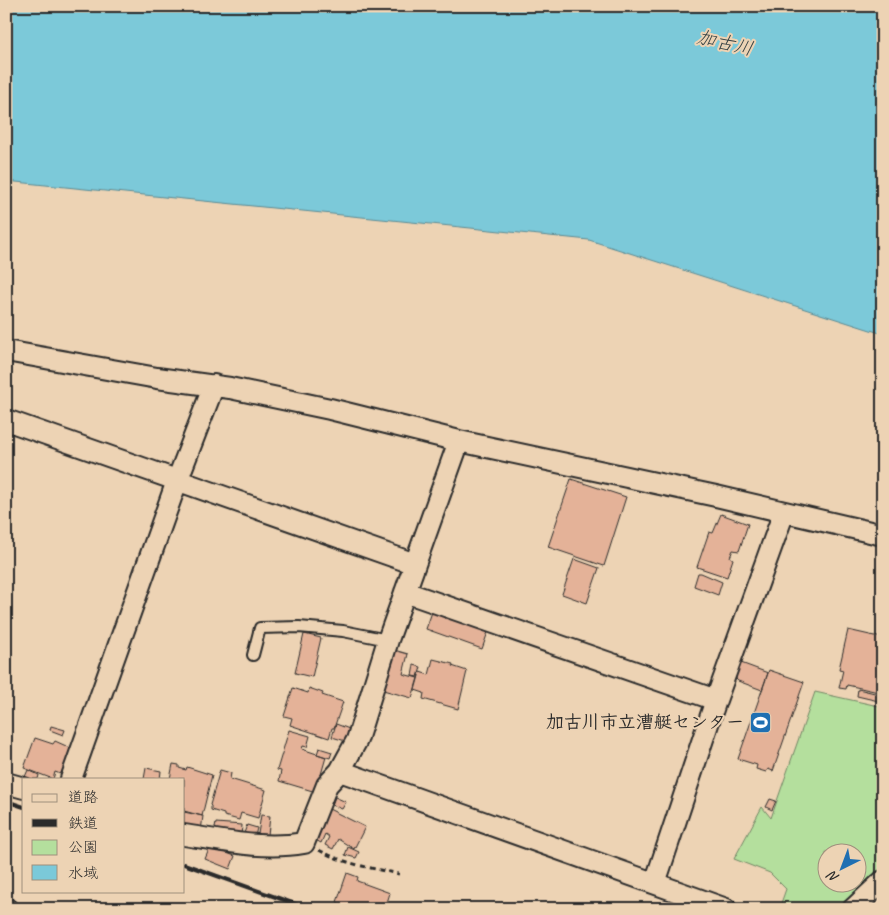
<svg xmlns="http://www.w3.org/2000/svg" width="889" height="915" viewBox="0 0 889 915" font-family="Caveat,'Klee One',sans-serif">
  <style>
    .green { fill: #b4df9d; stroke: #708564; fill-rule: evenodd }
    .water { fill: #7bc9d9; stroke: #5b8a93 }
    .building { fill: #e4b298; stroke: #2b2b2b }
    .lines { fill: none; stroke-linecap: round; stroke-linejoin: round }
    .service-casing { stroke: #2b2b2b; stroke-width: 14 }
    .minor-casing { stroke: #2b2b2b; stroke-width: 24 }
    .path { stroke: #2b2b2b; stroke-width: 3; stroke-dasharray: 5 4; stroke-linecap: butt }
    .service { stroke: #edd3b4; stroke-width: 10 }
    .minor { stroke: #edd3b4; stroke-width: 20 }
    .rail { stroke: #2b2b2b; stroke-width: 4 }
    .labels { text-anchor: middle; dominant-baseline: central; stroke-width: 4; stroke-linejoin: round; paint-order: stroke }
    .poi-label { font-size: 18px; font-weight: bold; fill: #2b2b2b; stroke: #edd3b4; text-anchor: end }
    .water-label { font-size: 19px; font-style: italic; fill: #374345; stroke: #edd3b4 }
  </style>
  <rect width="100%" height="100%" fill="#edd3b4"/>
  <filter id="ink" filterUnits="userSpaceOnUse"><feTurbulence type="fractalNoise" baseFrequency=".02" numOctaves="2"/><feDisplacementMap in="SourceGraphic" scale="10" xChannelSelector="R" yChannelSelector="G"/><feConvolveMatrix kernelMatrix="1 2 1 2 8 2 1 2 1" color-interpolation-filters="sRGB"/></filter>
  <g filter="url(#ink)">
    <!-- green -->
    <path class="green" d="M815 692 883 707V870L841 909H779L786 889 770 873 734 859 762 807 771 818ZM826 852H856V882H826Z"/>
    <!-- water -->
    <path class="water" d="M6 6H883V334L589 240 6 181Z"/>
    <!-- building -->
    <path class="building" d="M571 479 626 497 604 566 548 547Z
      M721 514 748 524 739 551 733 550 730 557 733 559 727 577 697 567 709 532 713 533Z
      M574 559 599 568 587 603 562 594Z
      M698 573H701L722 582 718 595 694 586Z
      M432 612 488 632 482 649 426 629Z
      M848 630 883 638V693L847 685 846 689 839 688 843 670 839 669Z
      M304 634 321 638 312 677 295 673Z
      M394 650 408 654 403 674 418 678 412 698 383 690Z
      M433 659 453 664 452 666 467 671 458 709 423 699 424 693 415 690 420 672 429 675Z
      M741 663 768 673 762 690 738 681 736 679V675Z
      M414 665 421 667 418 677 412 676Z
      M769 670 804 682 773 771 768 769 766 772 756 769 757 765 738 759Z
      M293 688 308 693 309 688 323 693 322 695 343 702 334 728H332L329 738 290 725 292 718 284 716Z
      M858 689 883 695V702L857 696Z
      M336 724 352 730 349 742 332 737Z
      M51 726 65 730 63 735 50 730Z
      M289 730 310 736 307 747 303 746 302 749 326 757 316 792 279 781 281 771 277 770Z
      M35 738 53 744 55 741 75 750 66 776 55 772 53 779 24 768Z
      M319 748 332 752 330 758 317 754Z
      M173 764 179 765V768L186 770 187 767 212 775 202 816 184 811V779H170Z
      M146 768 161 771 160 779H144Z
      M28 770 39 775 38 779H24Z
      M220 770 231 773 230 779 266 790 258 818 241 813 239 820 224 816V814L211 810V806L210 805Z
      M335 797 346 802 342 809 332 805Z
      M770 799 776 801 772 810 766 807Z
      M327 808 365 827 354 849 338 839 333 849 325 845 329 837 325 834 321 843 312 838Z
      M184 812 203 816 201 831 184 827Z
      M261 815 270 816 268 835 258 834Z
      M216 823 242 825 241 837 214 834Z
      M247 825 257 828 254 840 243 836Z
      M210 847 235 856 230 869 205 859Z
      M348 847 359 852 356 858 345 855Z
      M347 873 358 877 357 881 390 893 385 909H351L337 902Z"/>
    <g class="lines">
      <defs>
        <path id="service" d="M253 655 260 628 299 627 343 631 388 640"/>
        <path id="minor" d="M6 351 157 378 230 388 330 409 459 441 716 496 883 535
          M6 420 415 564
          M405 592 716 700
          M340 771 726 909
          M71 779 177 481 214 385
          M6 783 24 788
          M184 835C224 841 264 850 304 843L327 785 340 771 357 740 388 640 459 441
          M655 883 716 700 784 512
          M6 909H7
          M853 909 883 881"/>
      </defs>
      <!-- service casing -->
      <use href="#service" class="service-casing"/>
      <!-- minor casing -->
      <use href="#minor" class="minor-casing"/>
      <!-- path -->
      <path class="path" d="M319 850C344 864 372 868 399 874"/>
      <!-- service -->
      <use href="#service" class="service"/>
      <!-- minor -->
      <use href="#minor" class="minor"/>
      <!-- rail -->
      <path class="rail" d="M6 801 24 807
        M184 864 309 909"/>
    </g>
  </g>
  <!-- icons -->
  <defs>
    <symbol id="stadium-square" viewBox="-11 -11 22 22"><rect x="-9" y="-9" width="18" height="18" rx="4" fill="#1f6fb2" stroke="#edd3b4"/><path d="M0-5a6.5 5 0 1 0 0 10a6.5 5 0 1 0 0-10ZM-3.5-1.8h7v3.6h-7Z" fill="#fff"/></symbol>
  </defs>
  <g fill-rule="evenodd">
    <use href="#stadium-square" x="748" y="710" width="25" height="25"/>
  </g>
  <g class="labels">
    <!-- poi labels -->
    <g class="poi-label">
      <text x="744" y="722">加古川市立漕艇センター</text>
    </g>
    <!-- water labels -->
    <g class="water-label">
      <text transform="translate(725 43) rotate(13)">加古川</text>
    </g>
  </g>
  <!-- margin -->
  <rect width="889" height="915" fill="none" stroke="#edd3b4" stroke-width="25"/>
  <rect x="12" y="12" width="864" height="890" fill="none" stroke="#2b2b2b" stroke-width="2" filter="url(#ink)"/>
  <!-- legend -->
  <rect x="22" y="778" width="162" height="115" fill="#edd3b4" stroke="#9f907d"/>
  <rect x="32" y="794" width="25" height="8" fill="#edd3b4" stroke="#9f907d"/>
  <text x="68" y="802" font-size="15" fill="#2b2b2b">道路</text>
  <rect x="32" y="819" width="25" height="8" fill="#2b2b2b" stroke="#9f907d"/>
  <text x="68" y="828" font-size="15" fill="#2b2b2b">鉄道</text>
  <rect x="32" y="840" width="25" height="15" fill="#b4df9d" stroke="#9f907d"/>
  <text x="68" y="852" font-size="15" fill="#2b2b2b">公園</text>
  <rect x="32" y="865" width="25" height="15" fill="#7bc9d9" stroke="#9f907d"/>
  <text x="68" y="878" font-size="15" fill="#2b2b2b">水域</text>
  <!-- north arrow -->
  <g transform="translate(842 868) rotate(222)"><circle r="24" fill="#edd3b4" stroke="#9f907d"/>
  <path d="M0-4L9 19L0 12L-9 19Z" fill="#1f6fb2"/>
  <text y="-8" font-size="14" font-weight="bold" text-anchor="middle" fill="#2b2b2b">N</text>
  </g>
</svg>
